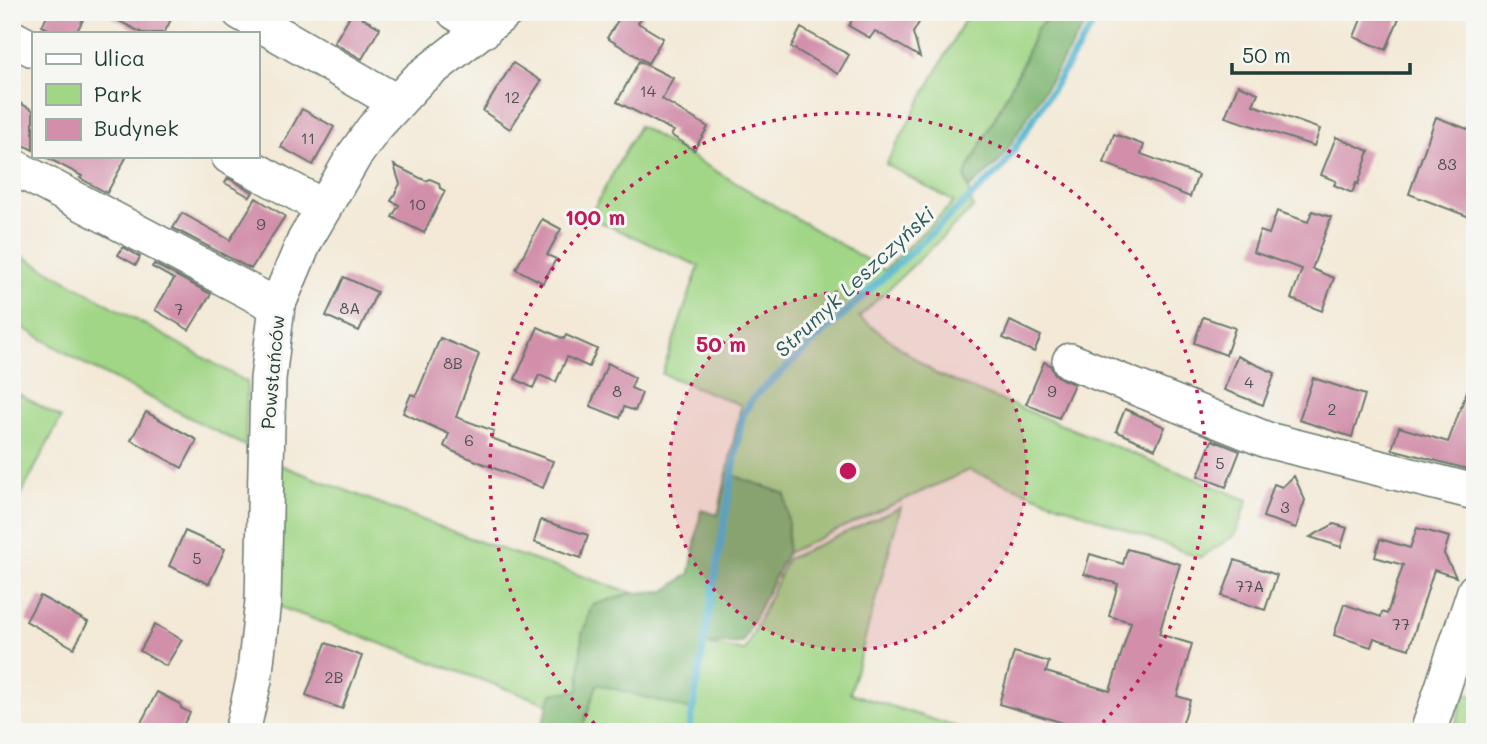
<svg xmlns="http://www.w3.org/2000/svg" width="1487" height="744" viewBox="0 0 1487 744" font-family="Mali,sans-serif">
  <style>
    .green { fill: #a1d686; stroke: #608a5d; stroke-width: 2 }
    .forest { fill: #80b773; stroke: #507a54; stroke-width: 2 }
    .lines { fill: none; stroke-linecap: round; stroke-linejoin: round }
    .stream { stroke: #4fb4ce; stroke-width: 7 }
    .building { fill: #d28faa }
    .minor-casing { stroke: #69796d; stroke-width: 38 }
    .minor { stroke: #fff; stroke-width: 35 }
    .ring { fill: none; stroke: #c2185b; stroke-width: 3.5; stroke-dasharray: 3.5 7 }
    .labels { text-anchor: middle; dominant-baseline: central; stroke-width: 6; stroke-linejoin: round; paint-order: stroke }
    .number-label { font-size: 16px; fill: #4c5252 }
    .street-label { font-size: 19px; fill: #1f3d34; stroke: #f6f6f2 }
    .water-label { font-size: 21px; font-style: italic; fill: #2b5b5a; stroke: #f6f6f2 }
    .centre { fill: #c2185b; stroke: #f6f6f2; stroke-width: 3.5 }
    .ring-label { font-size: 21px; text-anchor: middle; font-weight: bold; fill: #c2185b; stroke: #f6f6f2; stroke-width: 6; stroke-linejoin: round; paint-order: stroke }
  </style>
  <rect width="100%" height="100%" fill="#f6f6f2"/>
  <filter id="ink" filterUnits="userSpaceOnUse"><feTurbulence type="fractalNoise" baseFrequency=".0143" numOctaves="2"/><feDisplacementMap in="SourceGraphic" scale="14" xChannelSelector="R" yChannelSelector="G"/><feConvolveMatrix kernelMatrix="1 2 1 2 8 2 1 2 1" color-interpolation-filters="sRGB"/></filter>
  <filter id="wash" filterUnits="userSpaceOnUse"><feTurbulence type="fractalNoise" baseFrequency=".00686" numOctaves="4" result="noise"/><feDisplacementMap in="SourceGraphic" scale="28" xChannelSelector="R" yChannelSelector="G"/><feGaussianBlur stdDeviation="1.57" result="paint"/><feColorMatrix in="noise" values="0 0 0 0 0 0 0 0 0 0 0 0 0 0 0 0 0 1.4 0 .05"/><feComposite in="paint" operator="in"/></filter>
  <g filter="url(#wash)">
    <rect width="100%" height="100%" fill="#f3e9d6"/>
    <!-- green -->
    <path class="green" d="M969 12H1055L1037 28 1020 69 965 175 973 208 859 317 936 374 1248 500 1235 535 1200 558 969 470 787 553 788 522 785 495 726 478 741 405 662 374 699 266 589 217 639 126 884 270 954 202 886 164Z
      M12 250 247 382 245 446 90 367 12 321Z
      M12 390 61 418 12 512Z
      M280 465 480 542 633 593 592 605 582 635 579 690 552 694 548 704 277 606Z
      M901 507 850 693 972 732H581L597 684 703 644 745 651 787 559Z
      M1464 693 1475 696V732H1454Z"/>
    <!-- forest -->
    <path class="forest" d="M1055 12H1093L1000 161 969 189 965 175 1020 69 1037 28Z
      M727 473 785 494 788 522 787 553 742 643 703 644 695 711 597 684 581 732H539L552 694 579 690 582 635 592 605 633 593 665 591 690 573 701 510 718 515Z"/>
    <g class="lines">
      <!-- stream -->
      <path class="stream" d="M689 732 742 417 752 399 1003 167 1101 12"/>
    </g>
    <g id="blocks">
      <!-- building -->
      <path class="building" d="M49 12H87L76 33H56L42 26Z
        M102 12H175L164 33H142Z
        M352 12 380 28 362 59 334 43Z
        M623 12H645L638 23 663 38 648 63 607 38Z
        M843 12H925L913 33 920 57 875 31 870 38 849 26 853 18Z
        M1364 12H1385L1399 18 1386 50 1354 37Z
        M801 28 849 55 838 74 791 47Z
        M639 61 673 78 662 99 708 127 694 150 671 135 674 131 617 102Z
        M513 63 541 81 510 129 483 111Z
        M1238 85 1258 93 1253 105 1320 129 1314 146 1225 117Z
        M12 99 33 110V150L12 139Z
        M302 109 334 127 313 165 281 147Z
        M1436 117 1475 132V219L1409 194Z
        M1114 134 1144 145 1141 154 1198 175 1190 197 1104 163Z
        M1336 137 1369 151 1358 184 1356 183 1352 193 1334 185 1336 181 1321 175Z
        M44 156H127L107 193 80 178 82 176Z
        M394 165 426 181 430 179 439 183 440 188 445 191 424 233 392 217 399 205 391 201 400 184Z
        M228 178 253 192 250 197 225 183Z
        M256 198 285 216 251 269 173 228 182 213 230 240Z
        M1277 211 1308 222 1312 211 1331 217 1312 269 1334 278 1322 311 1291 299 1302 269 1253 252 1260 231 1269 234Z
        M542 219 561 229 547 255 556 259 543 283 516 269Z
        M123 247 140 257 136 265 118 255Z
        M154 264 211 294 189 330 155 310 174 279 152 267Z
        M344 277 377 292 359 331 326 316Z
        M1203 317 1235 328 1226 355 1194 343Z
        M1010 321 1041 336 1034 352 1003 338Z
        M538 327 564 339 566 335 597 349 589 367 567 357 556 382 539 375 533 388 515 379Z
        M440 338 479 354 456 417 494 431 491 438 553 461 543 488 452 451 444 446 449 434 403 413 411 394 416 396Z
        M1237 356 1275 373 1263 405 1224 390Z
        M1044 362 1050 365 1055 374 1062 379 1074 384 1059 418 1026 404Z
        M608 363 635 378 631 388 642 393 635 411 624 407 620 418 590 406Z
        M1473 375H1475V471L1392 449 1399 427 1448 442Z
        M1313 378 1365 395 1352 437 1299 420Z
        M1125 409 1165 427 1155 449 1116 431Z
        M146 412 197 440 182 468 131 440Z
        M1212 440 1240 451 1226 487 1198 476Z
        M1294 476 1305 500 1296 528 1263 517 1274 484 1282 487Z
        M541 520 588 535 581 558 534 542Z
        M1334 524 1347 528 1341 547 1310 537Z
        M1417 528 1449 537 1444 554 1456 577 1434 570 1409 649 1374 638 1371 647 1334 635 1344 604 1381 617 1382 612 1387 614 1403 565 1375 557 1380 539 1410 548Z
        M185 531 225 549 209 584 169 566Z
        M1127 549 1180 564 1159 634 1192 644 1177 696 1190 700 1180 732H1094L999 704 1014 652 1049 662 1046 672 1110 691 1131 622 1109 616 1118 584 1084 574 1090 554 1123 564Z
        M1235 560 1277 575 1265 610 1222 596Z
        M40 596 88 622 74 648 26 621Z
        M155 624 182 640 166 666 140 651Z
        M326 643 362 656 342 709 306 695Z
        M157 692 180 704 181 708 190 713 179 732H136Z"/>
    </g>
  </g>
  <g filter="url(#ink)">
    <use href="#blocks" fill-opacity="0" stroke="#69796d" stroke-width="2"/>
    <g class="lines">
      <defs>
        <path id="minor" d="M240 12 396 102
          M455 12 484 30
          M12 38 33 49
          M229 156 323 207
          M12 166 277 306
          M1070 361 1267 440 1475 492
          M242 732 254 680 263 601 268 379 277 306 305 240 354 156 374 128 419 79 505 12
          M1428 732 1475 591"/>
      </defs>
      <!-- minor casing -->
      <use href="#minor" class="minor-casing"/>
      <!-- minor -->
      <use href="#minor" class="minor"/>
    </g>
  </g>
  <!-- distance rings -->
  <circle cx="848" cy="471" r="179" fill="#c2185b" fill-opacity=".12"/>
  <g class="ring">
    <circle cx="848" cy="471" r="179"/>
    <path d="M602 731A358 358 0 1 1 1094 731"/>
  </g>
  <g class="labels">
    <!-- number labels -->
    <g class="number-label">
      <text x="648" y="90">14</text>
      <text x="512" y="96">12</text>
      <text x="308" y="137">11</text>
      <text x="1447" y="163">83</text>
      <text x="417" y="203">10</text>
      <text x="261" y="223">9</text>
      <text x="350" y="307">8A</text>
      <text x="179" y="308">7</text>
      <text x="453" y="362">8B</text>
      <text x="1249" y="381">4</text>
      <text x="617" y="390">8</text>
      <text x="1052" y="390">9</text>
      <text x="1332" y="408">2</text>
      <text x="469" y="439">6</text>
      <text x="1220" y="462">5</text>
      <text x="1285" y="506">3</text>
      <text x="197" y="557">5</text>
      <text x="1250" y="585">77A</text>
      <text x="1401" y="623">77</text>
      <text x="334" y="676">2B</text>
    </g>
    <!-- street labels -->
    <g class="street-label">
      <text transform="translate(272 372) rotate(-85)">Powstańców</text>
    </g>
    <!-- water labels -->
    <g class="water-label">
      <text transform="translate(854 281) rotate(-43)">Strumyk Leszczyński</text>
    </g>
  </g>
  <circle cx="848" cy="471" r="10" class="centre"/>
  <g class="ring-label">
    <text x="595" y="225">100 m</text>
    <text x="721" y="352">50 m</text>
  </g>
  <!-- margin -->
  <rect width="1487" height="744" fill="none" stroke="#f6f6f2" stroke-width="42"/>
  <!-- legend -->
  <rect x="32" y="32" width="228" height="126" fill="#f6f6f2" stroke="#a0aca6" stroke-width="2"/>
  <rect x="46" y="54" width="35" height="10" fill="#ffffff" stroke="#a0aca6" stroke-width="2"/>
  <text x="94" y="66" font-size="21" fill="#1f3d34">Ulica</text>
  <rect x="46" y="84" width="35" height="21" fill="#a1d686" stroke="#a0aca6" stroke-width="2"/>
  <text x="94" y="102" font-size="21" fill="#1f3d34">Park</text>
  <rect x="46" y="119" width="35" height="21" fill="#d28faa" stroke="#a0aca6" stroke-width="2"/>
  <text x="94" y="136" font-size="21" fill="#1f3d34">Budynek</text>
  <!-- scale -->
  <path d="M1232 63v10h178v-10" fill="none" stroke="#1f3d34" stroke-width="3.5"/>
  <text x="1242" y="63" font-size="21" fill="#1f3d34" stroke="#f6f6f2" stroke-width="5" paint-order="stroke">50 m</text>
</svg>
